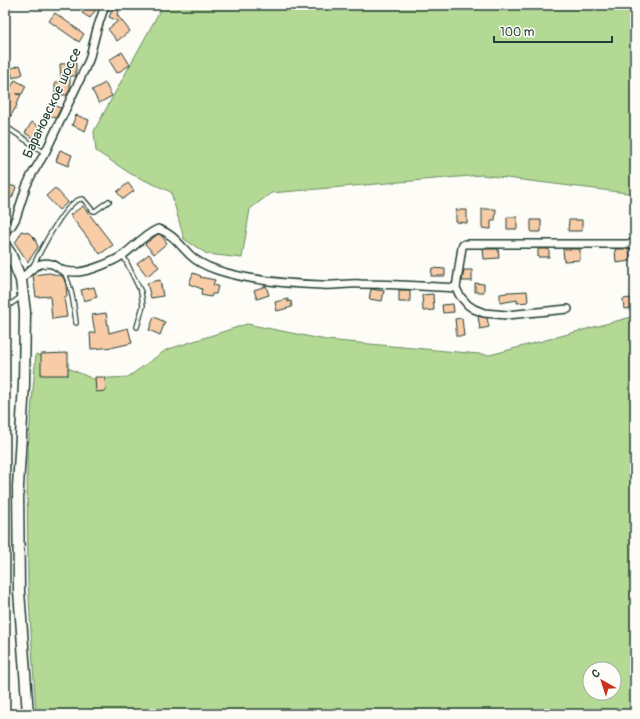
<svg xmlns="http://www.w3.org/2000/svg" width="640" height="719" viewBox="0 0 640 719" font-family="Pangolin,sans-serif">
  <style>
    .green { fill: #b4d994; stroke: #6a8b64; fill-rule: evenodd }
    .building { fill: #f8cca7; stroke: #1f3d34 }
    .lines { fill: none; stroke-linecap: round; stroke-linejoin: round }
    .service-casing { stroke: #1f3d34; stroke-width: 6 }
    .minor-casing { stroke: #1f3d34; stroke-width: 10 }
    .secondary-casing { stroke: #1f3d34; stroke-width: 13 }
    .service { stroke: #fdfcf7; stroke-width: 3.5 }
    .minor { stroke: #fdfcf7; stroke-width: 7 }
    .secondary { stroke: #fdfcf7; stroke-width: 10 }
    .labels { text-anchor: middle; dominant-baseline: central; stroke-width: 3; stroke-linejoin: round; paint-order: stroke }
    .street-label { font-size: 14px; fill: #1f3d34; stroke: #fdfcf7 }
  </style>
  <rect width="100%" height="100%" fill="#fdfcf7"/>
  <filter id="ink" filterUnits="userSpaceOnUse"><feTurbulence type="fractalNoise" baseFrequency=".025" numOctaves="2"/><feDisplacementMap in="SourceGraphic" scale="8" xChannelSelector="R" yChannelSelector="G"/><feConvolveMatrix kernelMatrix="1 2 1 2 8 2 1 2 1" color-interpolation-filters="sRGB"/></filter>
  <g filter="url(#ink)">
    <!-- green -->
    <path class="green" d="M163 5H635V194L482 175 271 193 250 209 242 258 207 254 184 239 171 192 131 174 96 151 94 131Z
      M635 316V714H36L28 582 27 460 36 354 93 379 128 377 166 350 247 324 326 340 490 355ZM590 669H614V693H590Z"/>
    <!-- building -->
    <path class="building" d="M87 5H93L97 8 90 18 82 13Z
      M113 8 119 11 117 15 130 31 117 41 108 29 118 21 109 17Z
      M55 13 84 34 79 42 49 21Z
      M122 52 130 65 117 73 109 60Z
      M76 63V76H70V89L67 95H55V82H61L60 64Z
      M20 65 23 74 13 78 10 69Z
      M15 80 26 86 22 94H16L21 95 16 104 17 105 11 116 5 113V102L9 94 8 93Z
      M105 83 112 96 99 103 92 90Z
      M49 104 61 108 56 118 46 114Z
      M76 115 89 120 85 131 72 125Z
      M32 122 45 131 38 141 25 133Z
      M60 150 72 155 68 166 56 161Z
      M128 183 134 191 123 199 117 192Z
      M5 184 16 187 12 198 5 196Z
      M55 188 68 202 59 210 46 196Z
      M83 206 113 245 100 254 70 215Z
      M482 209H496L495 220H491V229L482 228Z
      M456 210H467V223L456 222Z
      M507 217H517V229H507Z
      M531 220H541V232H531Z
      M569 220H582V231H568Z
      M21 231 29 233 35 239 38 247 28 262 15 243 20 235Z
      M158 234 161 235 167 243 154 254 145 244Z
      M483 249H498L499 258 484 259Z
      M538 249H549V257H538Z
      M563 249H580V260L564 261Z
      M615 249H629L630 261 616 263Z
      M149 254 159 267 147 276 137 263Z
      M432 268 445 269V276H431Z
      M464 270H472V281H462Z
      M49 273 62 276 64 279 66 285 67 297H64L67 317 52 319 50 296 36 297 33 275Z
      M193 273 201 276 200 277 215 280 213 285 218 286 216 294H212L211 297 201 295 202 289 189 284Z
      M160 280 163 296 151 298 147 283Z
      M475 283 484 284V292H475Z
      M266 286 269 295 257 299 254 290Z
      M94 287 97 297 84 301 81 290Z
      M371 289 384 291 382 301 369 299Z
      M399 290H410V302H399Z
      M527 291 528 302 517 303V300L500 303V294L507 293V292H510Z
      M433 294 434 310 423 311 422 295Z
      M631 298 632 308 624 309 623 299Z
      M288 299V302L291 301 292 307 277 311 275 302Z
      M453 304 454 312 443 313 442 305Z
      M106 313 109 333 128 328 132 343 115 347 91 349 90 333H95L92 315Z
      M478 316 487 318 489 327 480 329Z
      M154 317 165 322 160 335 149 330Z
      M462 318 464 336H456V328L455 319Z
      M68 353V375H41V354Z
      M95 377H105L106 391 96 392Z"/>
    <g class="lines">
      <defs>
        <path id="service" d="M5 126 45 153
          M123 255 141 292 143 306 137 327
          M33 266C40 252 67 197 83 199L93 211H95L109 201
          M64 272C72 288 74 305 76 323
          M5 308 21 297"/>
        <path id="minor" d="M5 231 12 225 16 218 26 187 31 176 45 153 89 60 97 29 103 11 106 5
          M21 280C29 271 38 260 52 264 55 265 59 268 62 270 66 272 73 272 78 272 90 271 113 262 123 255 135 246 144 235 158 229 172 233 180 245 190 255 197 262 208 267 217 270 251 281 286 284 322 285 335 286 348 283 361 284 393 284 424 286 456 288
          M568 309 507 315 484 313 474 309 468 305 460 296 456 288 462 247 463 245 465 244H635"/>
        <path id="secondary" d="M5 246 10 253 21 280 25 312 24 384 18 487 19 591 28 714"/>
      </defs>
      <!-- service casing -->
      <use href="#service" class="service-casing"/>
      <!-- minor casing -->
      <use href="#minor" class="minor-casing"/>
      <!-- secondary casing -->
      <use href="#secondary" class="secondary-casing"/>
      <!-- service -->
      <use href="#service" class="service"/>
      <!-- minor -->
      <use href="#minor" class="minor"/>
      <!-- secondary -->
      <use href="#secondary" class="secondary"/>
    </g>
  </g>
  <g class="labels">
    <!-- street labels -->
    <g class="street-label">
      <text transform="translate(52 103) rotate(-65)">Барановское шоссе</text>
    </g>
  </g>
  <!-- margin -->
  <rect width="640" height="719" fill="none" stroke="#fdfcf7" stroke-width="20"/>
  <rect x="10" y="10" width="620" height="699" fill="none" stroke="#1f3d34" stroke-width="1.5" filter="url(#ink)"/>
  <!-- north arrow -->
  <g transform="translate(602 681) rotate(321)"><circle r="19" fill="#fdfcf7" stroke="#a4b0a9"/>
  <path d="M0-3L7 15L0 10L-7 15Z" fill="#c8321e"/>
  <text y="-6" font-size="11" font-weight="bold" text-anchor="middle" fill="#1f3d34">С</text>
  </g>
  <!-- scale -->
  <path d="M494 36v6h118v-6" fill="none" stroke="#1f3d34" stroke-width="2"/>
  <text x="500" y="36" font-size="12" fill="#1f3d34" stroke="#fdfcf7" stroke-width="3" paint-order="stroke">100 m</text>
</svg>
